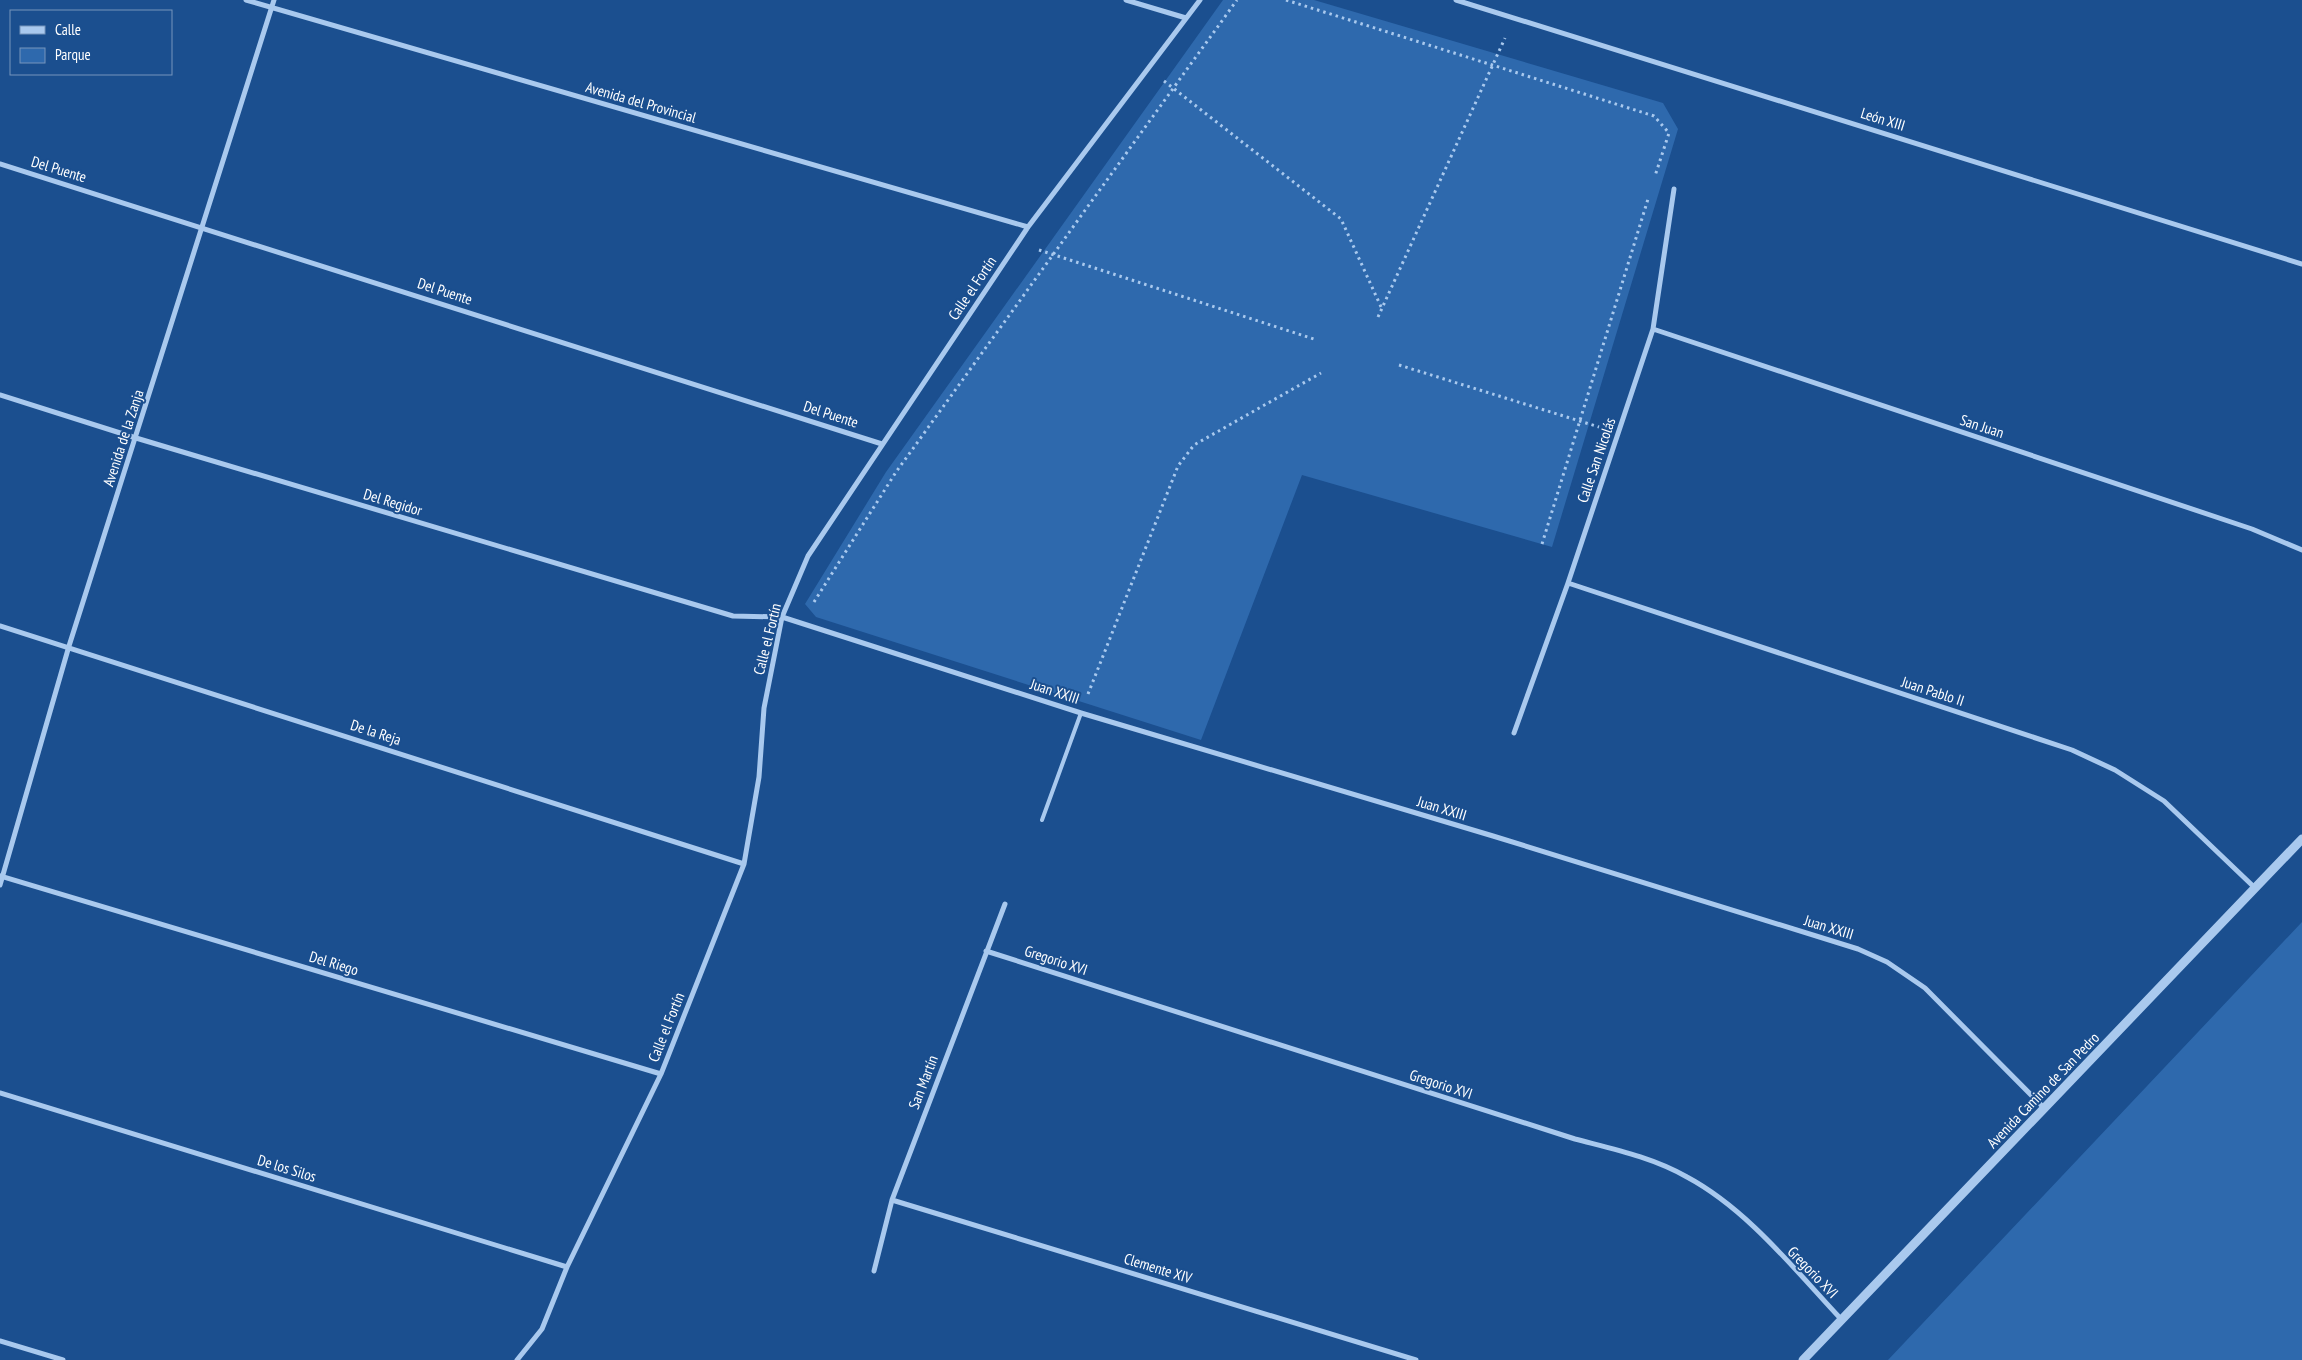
<svg xmlns="http://www.w3.org/2000/svg" width="2302" height="1360" viewBox="0 0 2302 1360" font-family="'PT Sans Narrow',sans-serif">
  <style>
    .green { fill: #2e69ad }
    .lines { fill: none; stroke-linecap: round; stroke-linejoin: round }
    .path { stroke: #a9c9ee; stroke-width: 3; stroke-dasharray: 2.5 4; stroke-linecap: butt }
    .service { stroke: #a9c9ee; stroke-width: 4 }
    .minor { stroke: #a9c9ee; stroke-width: 5 }
    .tertiary { stroke: #a9c9ee; stroke-width: 9 }
    .labels { text-anchor: middle; dominant-baseline: central; stroke-width: 4; stroke-linejoin: round; paint-order: stroke }
    .street-label { font-size: 15px; fill: #fff; stroke: #1b4f8f }
  </style>
  <rect width="100%" height="100%" fill="#1b4f8f"/>
  <!-- green -->
  <path class="green" d="M1223 0H1314L1663 103 1678 129 1552 547 1302 475 1201 740 816 617 805 604 886 472Z
    M2302 922V1360H1888Z"/>
  <g class="lines">
    <!-- path -->
    <path class="path" d="M1286 0 1654 116 1669 133 1655 176
      M1164 81 1341 219 1382 309
      M1039 250 1317 340
      M1378 317 1505 38
      M1399 365 1599 427
      M1542 544 1648 199
      M814 602 896 472 1237 0
      M1088 694 1178 466 1194 445 1321 373"/>
    <!-- service -->
    <path class="service" d="M1042 820 1081 713"/>
    <!-- minor -->
    <path class="minor" d="M246 0 1028 227
      M1126 0 1186 18
      M1456 0 2302 264
      M0 164 882 444
      M1653 329 2252 529 2302 550
      M0 395 136 438 733 616 782 617 1081 713 1493 836 1858 949 1887 962 1925 988 2045 1109
      M1568 583 2072 750 2115 770 2164 801 2254 887
      M0 626 744 864
      M1514 733 1568 583 1653 329 1674 189
      M0 876 661 1074
      M0 885 69 646 274 0
      M986 951 1575 1139C1613 1149 1652 1157 1687 1177 1747 1209 1795 1270 1841 1319
      M0 1093 567 1267
      M892 1200 1416 1360
      M874 1271 892 1200 1005 904
      M0 1341 63 1360
      M517 1360 542 1329 567 1267 661 1074 744 864 759 777 764 708 782 617 808 556 1028 227 1200 0"/>
    <!-- tertiary -->
    <path class="tertiary" d="M1803 1360 2302 839"/>
  </g>
  <g class="labels">
    <!-- street labels -->
    <g class="street-label">
      <text transform="translate(641 102) rotate(16)">Avenida del Provincial</text>
      <text transform="translate(1883 119) rotate(17)">León XIII</text>
      <text transform="translate(59 169) rotate(17)">Del Puente</text>
      <text transform="translate(972 288) rotate(-56)">Calle el Fortín</text>
      <text transform="translate(445 291) rotate(18)">Del Puente</text>
      <text transform="translate(831 414) rotate(18)">Del Puente</text>
      <text transform="translate(1982 426) rotate(18)">San Juan</text>
      <text transform="translate(123 438) rotate(-72)">Avenida de la Zanja</text>
      <text transform="translate(1596 460) rotate(-71)">Calle San Nicolás</text>
      <text transform="translate(393 502) rotate(17)">Del Regidor</text>
      <text transform="translate(767 639) rotate(-76)">Calle el Fortín</text>
      <text transform="translate(1055 691) rotate(18)">Juan XXIII</text>
      <text transform="translate(1933 691) rotate(18)">Juan Pablo II</text>
      <text transform="translate(376 732) rotate(18)">De la Reja</text>
      <text transform="translate(1442 808) rotate(17)">Juan XXIII</text>
      <text transform="translate(1829 927) rotate(17)">Juan XXIII</text>
      <text transform="translate(1056 960) rotate(18)">Gregorio XVI</text>
      <text transform="translate(334 963) rotate(17)">Del Riego</text>
      <text transform="translate(666 1027) rotate(-68)">Calle el Fortín</text>
      <text transform="translate(923 1082) rotate(-69)">San Martín</text>
      <text transform="translate(1441 1084) rotate(18)">Gregorio XVI</text>
      <text transform="translate(2043 1090) rotate(-46)">Avenida Camino de San Pedro</text>
      <text transform="translate(287 1168) rotate(17)">De los Silos</text>
      <text transform="translate(1158 1268) rotate(17)">Clemente XIV</text>
      <text transform="translate(1813 1272) rotate(46)">Gregorio XVI</text>
    </g>
  </g>
  <!-- legend -->
  <rect x="10" y="10" width="162" height="65" fill="#1b4f8f" stroke="#7695bc"/>
  <rect x="20" y="26" width="25" height="8" fill="#a9c9ee" stroke="#7695bc"/>
  <text x="55" y="35" font-size="15" fill="#ffffff">Calle</text>
  <rect x="20" y="48" width="25" height="15" fill="#2e69ad" stroke="#7695bc"/>
  <text x="55" y="60" font-size="15" fill="#ffffff">Parque</text>
</svg>
